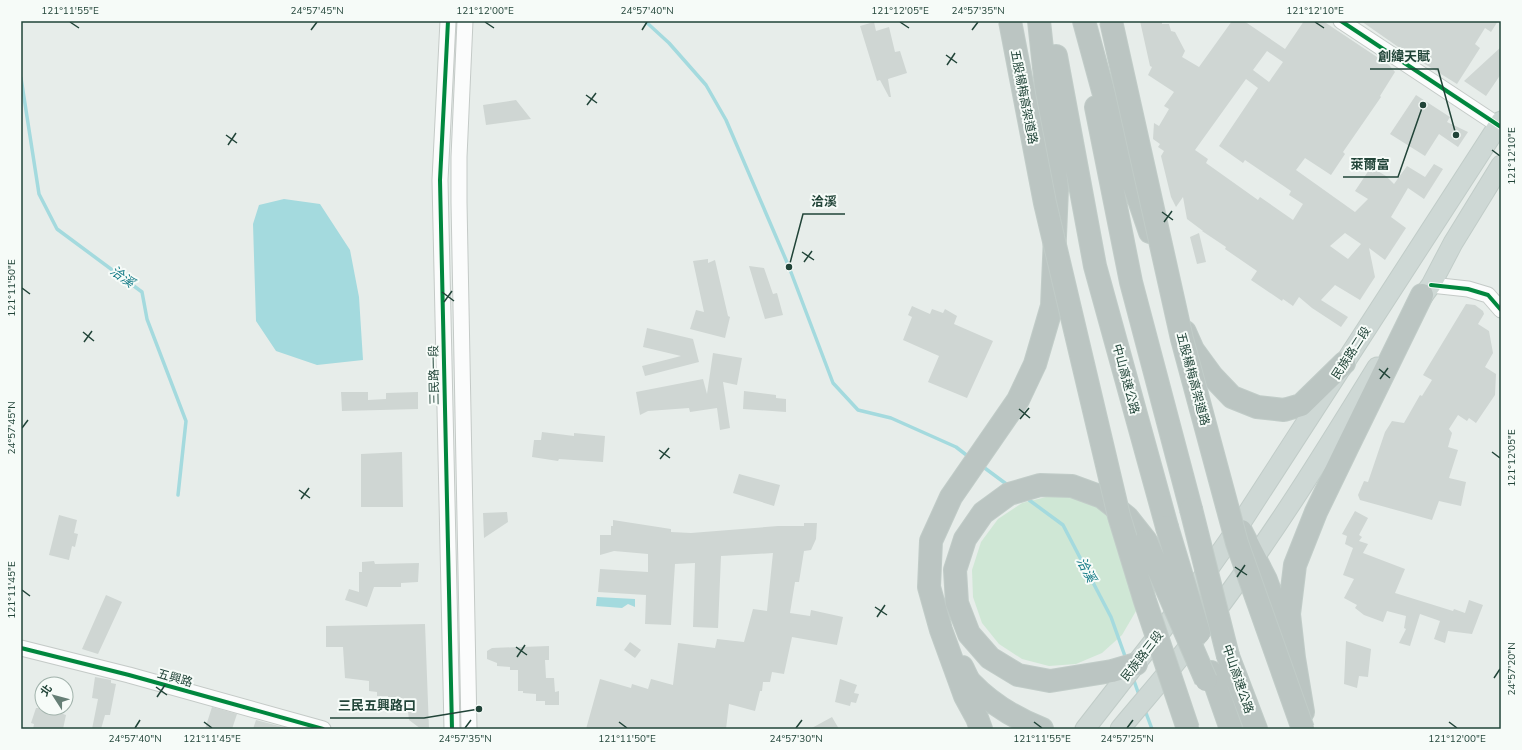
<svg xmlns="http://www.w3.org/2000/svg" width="1522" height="750" viewBox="0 0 1522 750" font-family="'Nunito Sans','Noto Sans TC',sans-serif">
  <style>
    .green { fill: #cfe7d5 }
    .water { fill: #a4dade }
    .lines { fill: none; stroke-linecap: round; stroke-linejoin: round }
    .stream { stroke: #a4dade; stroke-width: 3.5 }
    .building { fill: #cfd6d3; fill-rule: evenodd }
    .minor-casing { stroke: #c4cac7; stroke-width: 17 }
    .major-casing { stroke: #c1ccc8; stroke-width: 21 }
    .highway-casing { stroke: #c1ccc8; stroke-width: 24 }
    .minor { stroke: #fbfcfc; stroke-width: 15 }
    .major { stroke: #ced8d5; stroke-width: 19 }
    .highway { stroke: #bbc5c2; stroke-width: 22 }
    .highway-bridge-casing { stroke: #c1ccc8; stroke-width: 24; stroke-linecap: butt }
    .highway-bridge { stroke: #bbc5c2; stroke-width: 22 }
    .cycleway-casing { stroke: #f6fbf8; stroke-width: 6 }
    .cycleway { stroke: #00873e; stroke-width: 4 }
    .ticks { fill: none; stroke: #214438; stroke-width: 1.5 }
    .labels { text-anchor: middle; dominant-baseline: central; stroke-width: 4; stroke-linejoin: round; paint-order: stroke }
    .street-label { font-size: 12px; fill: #214438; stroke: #f6fbf8 }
    .water-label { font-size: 13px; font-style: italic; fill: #147b87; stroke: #f6fbf8 }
    .leader { fill: none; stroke: #214438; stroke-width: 1.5 }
    .callout-dot { fill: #214438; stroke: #f6fbf8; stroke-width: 1.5 }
    .callout-label { font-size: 13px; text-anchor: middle; font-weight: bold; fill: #214438; stroke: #f6fbf8; stroke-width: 4; stroke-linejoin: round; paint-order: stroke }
    .neatline { fill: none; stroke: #214438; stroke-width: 1.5 }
    .ticks-label { font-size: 10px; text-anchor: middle; fill: #214438 }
  </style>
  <rect width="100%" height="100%" fill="#e7edea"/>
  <!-- green -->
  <path class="green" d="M1050 496 1079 498 1105 510 1142 584 1136 611 1122 635 1102 653 1076 664 1049 666 1022 659 999 644 982 623 973 597 972 570 981 542 998 519 1022 503Z"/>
  <!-- water -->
  <path class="water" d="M284 199 320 204 350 250 359 297 363 360 317 365 276 351 256 321 253 224 259 205Z
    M597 597 635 599V607L628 604 622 608 596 606Z"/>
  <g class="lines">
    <!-- stream -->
    <path class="stream" d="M645 21 669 43 706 85 726 120 789 267 833 383 858 410 891 418 956 447 969 457
      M21 78 39 194 57 229 142 292 147 319 186 421 178 495
      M982 466 1009 486
      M1025 497 1063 525 1111 617 1126 659
      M1133 678 1138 692
      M1146 713 1152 729"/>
  </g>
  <!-- building -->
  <path class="building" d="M1140 21H1162V24H1169L1171 31 1175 32 1185 51 1182 57 1199 67 1232 21H1244L1285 49 1304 21H1323L1389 65 1395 72 1380 96 1381 97 1343 152 1345 154 1331 175 1305 158 1296 170 1355 212 1368 199 1355 191 1371 167 1386 176 1394 184 1407 166 1425 177 1434 164 1443 169 1424 199 1408 188 1391 217 1406 228 1385 260 1369 248 1375 277 1360 300 1335 285 1321 300 1348 317 1341 327 1312 308 1299 297 1293 306 1283 299 1282 301 1251 280 1257 271 1225 249 1226 247 1202 231H1203L1187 219 1183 197 1176 207 1171 197 1161 156 1164 151 1158 147 1160 144 1153 139 1154 123 1159 126 1169 109 1164 106 1174 92 1148 75 1152 67 1150 66ZM1267 51 1283 62 1269 82 1253 70ZM1246 79 1258 88 1219 146 1243 163 1245 160 1291 191 1289 195 1303 204 1293 220 1260 197 1258 200 1206 163 1208 159 1195 150ZM1345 233 1361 244 1348 259 1330 246Z
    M1361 21H1498L1491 32 1485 28 1475 44 1480 48 1457 84 1404 51Z
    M874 22 876 31 889 27 895 52 900 51 907 73 888 79 891 97H889L880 80 877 81 860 26Z
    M1501 47V74L1486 96 1464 81Z
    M1416 95 1450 117 1447 122 1468 132 1458 147 1439 134 1425 156 1390 134Z
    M516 100 531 119 486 125 483 105Z
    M1199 233 1206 262 1197 264 1190 237Z
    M708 259V263L715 260 728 316 730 317 725 338 690 329 696 310 704 312 693 261Z
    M749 266 764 268 773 294 777 293 783 315 765 319Z
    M1466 304 1475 305 1483 311 1484 314 1478 324 1489 331 1493 353 1485 367 1496 374 1495 395 1476 423 1469 418 1467 421 1458 415 1449 429 1452 433 1448 447 1458 450 1449 478 1466 482 1461 506 1439 501 1432 520 1360 500 1358 495 1364 481 1368 482 1385 432 1392 421 1404 423 1420 395 1422 396 1432 380 1423 375Z
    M912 306 930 314 932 309 943 313 945 309 957 316 954 324 993 341 967 398 928 382 939 356 903 340 912 317 908 315Z
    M647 328 693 339 699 362 645 376 642 366 681 356 643 347Z
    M713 353 742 358 737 385 723 382 730 428 720 430 717 408 690 412 689 408 648 411 640 415 636 392 703 379 707 394Z
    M744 391 776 395V398L786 399V412L743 409Z
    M341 392H368V400L386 399V393L418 392V409L342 411Z
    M542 432 574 436V433L605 436 603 462 559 459 558 461 532 457 534 440H541Z
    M402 452 403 507H361V454Z
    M739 474 780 485 774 506 733 493Z
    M1355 511 1368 518 1359 535 1362 537 1359 541 1368 544 1363 553 1405 569 1395 593 1453 611 1454 609 1465 613 1469 600 1483 605 1472 634 1448 631 1445 643 1434 639 1440 621 1420 614 1410 646 1399 643 1406 629 1404 628 1406 616 1387 611 1383 622 1364 615 1355 608 1357 605 1344 598 1354 579 1343 575 1353 548 1345 544 1347 536 1342 534Z
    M507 512 508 522 484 538 483 513Z
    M59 515 77 520 74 533 78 534 75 547 72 546 69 560 49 555Z
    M613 520 671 529V532L691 533 778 526H804V523H817L816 539 811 550 804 551 799 582H795L790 613 810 616 811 610 843 617 837 645 792 637 784 674 772 672 770 682H763L762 691H760L755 711 729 704 726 729H586L600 679 631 688 632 684 648 689 651 679 673 685 678 643 715 648 717 639 744 642 753 609 767 611 773 553 721 556 718 628 693 627 695 563 675 564 671 625 645 624 646 595 598 592 600 569 648 572V554L614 551 600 555V535H611V526H613Z
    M374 561 375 564 419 563 418 582 401 583V587H374L367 607 345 600 349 589 359 592V572H362V562Z
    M106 595 122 602 98 654 82 649Z
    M425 624 429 729H421L409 720 407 703 388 702V696H377V692L369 691V681L345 678 343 647H326V626Z
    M1346 641 1371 649 1368 677 1359 676 1357 688 1344 684Z
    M630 642 641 650 635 658 624 650Z
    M549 646V660H545L546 678H554L555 692 559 691V705H545V701H536V694L523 693V691H518V670H510V667L497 666V663L487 659V651L492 648Z
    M95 677 111 680V683L116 684 110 715H105L101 729H92L98 699 92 698Z
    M840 679 857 685 854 693 859 694 856 703 851 702 850 706 835 702Z
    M212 707 237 714 232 729H205Z
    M36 708H61L60 713 66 715 63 729H33L34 724 31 723Z
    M832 717 839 729H810Z
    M256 720 283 727V729H253Z"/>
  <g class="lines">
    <defs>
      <path id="minor" d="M448 21 440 180 452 729
        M465 21 459 157V202L469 729
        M1341 21 1501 127
        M1431 285 1468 289 1488 295 1501 310
        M21 648 129 675 323 729"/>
      <path id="major" d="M1415 307 1431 285 1453 243 1501 165
        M1085 729 1198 584 1239 526 1501 121
        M1120 729C1150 693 1182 657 1210 619 1271 539 1324 453 1377 367"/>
      <path id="highway" d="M1084 21 1108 109 1150 232
        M1056 56 1095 266 1167 527
        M1096 107 1131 282 1191 509
        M1185 332 1193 350 1212 376 1232 397 1257 407 1284 410 1301 405 1344 363
        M1241 531 1266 580 1294 658
        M1228 656 1256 729
        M1136 664 1112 671 1050 681 1018 675 990 658 969 634 957 603 955 570 965 539 983 513 1009 494 1040 485 1072 486 1102 497 1127 517 1146 541
        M962 667C965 672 967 679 971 683 990 703 1017 719 1042 729
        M1211 672 1231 729
        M1303 712 1294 658 1289 614 1295 565 1316 512 1348 446 1422 295
        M981 729 977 718 965 696 941 630 929 587 931 541 951 497 1018 400 1035 364 1052 306 1057 189 1039 21"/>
    </defs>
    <!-- minor casing -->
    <use href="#minor" class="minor-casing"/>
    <!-- major casing -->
    <use href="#major" class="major-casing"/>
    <!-- highway casing -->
    <use href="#highway" class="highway-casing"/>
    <!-- minor -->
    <use href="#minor" class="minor"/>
    <!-- major -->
    <use href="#major" class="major"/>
    <!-- highway -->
    <use href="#highway" class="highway"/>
    <defs>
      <path id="highway-bridge" d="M1010 21 1045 203 1119 516 1145 601 1188 729
        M1111 21 1182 339 1237 543 1303 729
        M1191 509 1228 656
        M1167 527 1199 633
        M1146 541 1206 680"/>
    </defs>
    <!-- highway-bridge casing -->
    <use href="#highway-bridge" class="highway-bridge-casing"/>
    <!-- highway-bridge -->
    <use href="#highway-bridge" class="highway-bridge"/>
    <defs>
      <path id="cycleway" d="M448 21 440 180 452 729
        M1341 21 1501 127
        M1431 285 1468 289 1488 295 1501 310
        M21 648 129 675 323 729"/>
    </defs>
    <!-- cycleway casing -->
    <use href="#cycleway" class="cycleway-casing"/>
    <!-- cycleway -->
    <use href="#cycleway" class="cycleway"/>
  </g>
  <!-- ticks -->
  <path class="ticks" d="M70 22 79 28M485 22 494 28M900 22 909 28M1315 22 1324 28M311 30 317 22M642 30 647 22M972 30 978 22M946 55 957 63M947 65 955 53M586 95 597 103M587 105 596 93M226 135 237 143M228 145 236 133M1492 150 1500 156M1162 212 1173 220M1164 222 1172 211M802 252 814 260M804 262 812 251M22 288 30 294M442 292 454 301M444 302 452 291M83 332 94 341M84 342 92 331M1379 369 1390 378M1380 379 1388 368M1019 409 1030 418M1020 419 1029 408M22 428 28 420M659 450 670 458M1492 452 1500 458M660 459 669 448M299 490 310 498M301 499 309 488M1235 567 1247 575M1237 577 1245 565M22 590 30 596M875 607 887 615M877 617 885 605M516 647 527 655M517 657 525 645M1494 678 1500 669M156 687 167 695M157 697 165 685M204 722 212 728M619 722 627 728M1034 722 1042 728M1449 722 1457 728M135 728 140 720M465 728 471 720M796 728 802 720M1127 728 1133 720"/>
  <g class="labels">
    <!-- street labels -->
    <g class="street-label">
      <text transform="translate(1024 97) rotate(79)">五股楊梅高架道路</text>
      <text transform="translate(1351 353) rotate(-57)">民族路二段</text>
      <text transform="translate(434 375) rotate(-91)">三民路一段</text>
      <text transform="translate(1126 379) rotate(75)">中山高速公路</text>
      <text transform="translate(1193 379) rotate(75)">五股楊梅高架道路</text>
      <text transform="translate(1142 656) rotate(-52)">民族路三段</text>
      <text transform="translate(175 678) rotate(16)">五興路</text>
      <text transform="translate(1238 679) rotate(71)">中山高速公路</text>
    </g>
    <!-- water labels -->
    <g class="water-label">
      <text transform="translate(122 277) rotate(36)">洽溪</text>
      <text transform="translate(1086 570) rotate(63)">洽溪</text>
    </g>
  </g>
  <!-- callouts -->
  <path class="leader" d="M1456 135L1438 69H1370M1423 105L1398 177H1343M789 267L803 214H845M479 709L424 718H330"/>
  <g class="callout-dot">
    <circle cx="1456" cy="135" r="4"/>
    <circle cx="1423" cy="105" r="4"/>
    <circle cx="789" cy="267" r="4"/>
    <circle cx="479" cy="709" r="4"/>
  </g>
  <g class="callout-label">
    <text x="1404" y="61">創緯天賦</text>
    <text x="1370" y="169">萊爾富</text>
    <text x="824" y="206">洽溪</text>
    <text x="377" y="710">三民五興路口</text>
  </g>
  <!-- border -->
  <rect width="1522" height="750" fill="none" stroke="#f6fbf8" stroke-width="44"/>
  <!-- north arrow -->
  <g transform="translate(54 696) rotate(306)"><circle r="19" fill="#f6fbf8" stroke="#a1b2ab"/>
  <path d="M0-3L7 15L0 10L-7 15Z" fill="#667f76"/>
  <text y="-6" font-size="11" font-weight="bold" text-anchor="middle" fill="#214438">北</text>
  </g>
  <rect x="22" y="22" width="1478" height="706" class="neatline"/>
  <g class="ticks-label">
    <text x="70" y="14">121°11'55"E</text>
    <text x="317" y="14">24°57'45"N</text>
    <text x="485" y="14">121°12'00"E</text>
    <text x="647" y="14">24°57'40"N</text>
    <text x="900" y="14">121°12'05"E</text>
    <text x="978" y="14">24°57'35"N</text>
    <text x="1315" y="14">121°12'10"E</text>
    <text transform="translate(1511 156) rotate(-90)" y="4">121°12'10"E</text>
    <text transform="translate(11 288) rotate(-90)" y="4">121°11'50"E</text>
    <text transform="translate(11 428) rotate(-90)" y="4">24°57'45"N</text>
    <text transform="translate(1511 458) rotate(-90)" y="4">121°12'05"E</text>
    <text transform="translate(11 590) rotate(-90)" y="4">121°11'45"E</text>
    <text transform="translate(1511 669) rotate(-90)" y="4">24°57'20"N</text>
    <text x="135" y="742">24°57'40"N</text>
    <text x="212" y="742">121°11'45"E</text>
    <text x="465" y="742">24°57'35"N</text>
    <text x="627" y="742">121°11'50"E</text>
    <text x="796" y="742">24°57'30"N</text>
    <text x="1042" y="742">121°11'55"E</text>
    <text x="1127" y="742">24°57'25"N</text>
    <text x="1457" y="742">121°12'00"E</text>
  </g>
</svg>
